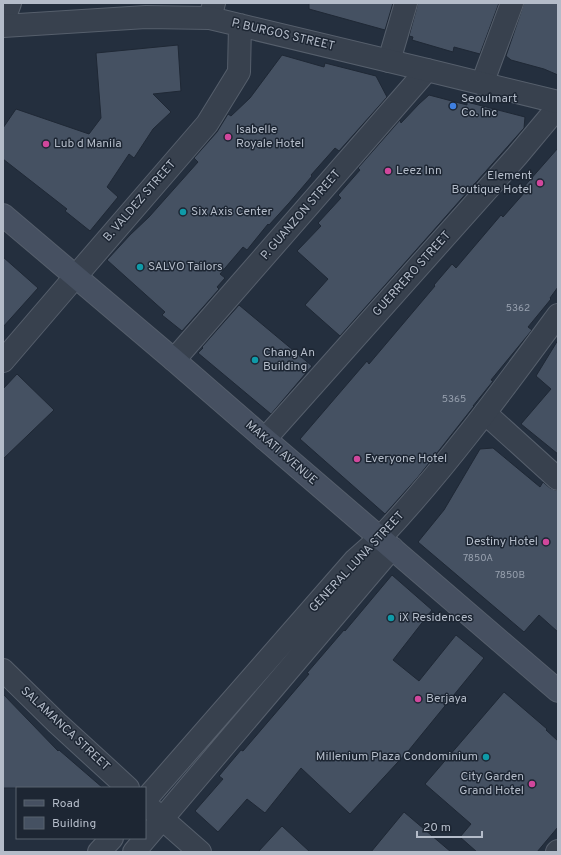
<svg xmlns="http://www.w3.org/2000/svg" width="561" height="855" viewBox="0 0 561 855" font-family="Overpass,sans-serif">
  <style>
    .building { fill: #455162; stroke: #1f2835 }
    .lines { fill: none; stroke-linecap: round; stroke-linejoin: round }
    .minor-casing { stroke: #565f6c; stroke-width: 24 }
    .tertiary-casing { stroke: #565f6c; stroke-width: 24 }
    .secondary-casing { stroke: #565f6c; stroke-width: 24 }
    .minor { stroke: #38414e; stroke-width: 22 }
    .tertiary { stroke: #38414e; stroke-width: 22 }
    .secondary { stroke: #465061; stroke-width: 22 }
    .shop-dot { fill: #3f7fe0; stroke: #1d2633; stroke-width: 1.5 }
    .hotel-dot { fill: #d1479c; stroke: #1d2633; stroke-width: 1.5 }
    .culture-dot { fill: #0f9aa8; stroke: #1d2633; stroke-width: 1.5 }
    .labels { text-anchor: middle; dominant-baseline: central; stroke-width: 3; stroke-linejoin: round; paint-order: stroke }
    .number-label { font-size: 10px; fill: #98a1af }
    .street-label { font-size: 12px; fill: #b4bcc9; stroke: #1d2633 }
    .poi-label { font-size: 12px; fill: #b4bcc9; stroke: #1d2633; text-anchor: start }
  </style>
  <rect width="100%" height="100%" fill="#242f3e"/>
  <!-- building -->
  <path class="building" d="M309 3H393L385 30 309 9Z
    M418 3H499L480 54 454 47 453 52 412 40 413 37 409 36Z
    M524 3H558V75L544 69 511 60 506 56Z
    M178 45 181 91 153 94 171 112 153 129 134 158 129 154 107 187 118 197 90 231 65 211 67 209 3 159V128L16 109 89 134 101 118 96 53Z
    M282 55 324 67 325 63 376 76 387 97 339 151 335 148 311 175 312 176 289 203 269 225 268 224 247 250 243 247 220 274 225 278 217 287 219 289 182 331 162 315 165 312 107 260 130 235 149 217 198 162 194 158 217 132 228 114 231 116 250 98Z
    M429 95 467 105V102L525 117 524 128 340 336 305 305 328 279 297 251 321 226 318 223 341 198 338 195 360 170 358 168 400 120 401 123 419 104Z
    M558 148V287L550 298 551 299 528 327 532 330 491 380 493 381 473 406H474L418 477 385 514 300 439 367 361 369 364 435 286 434 285 452 264 456 268 501 215 503 217 525 192 522 189Z
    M3 257 38 288 3 327Z
    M239 305 312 366 271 414 198 353 203 348 202 347Z
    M558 340V454L521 424 551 389 536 376Z
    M17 374 54 410 3 459V389Z
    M493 448 540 487 543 482 550 488 558 491V632L539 615 524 632 418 542 444 510 480 449Z
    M392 575 432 610 393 660 419 681 456 635 484 658 409 750 350 814 301 768 265 813 247 799 218 832 195 811 223 779 219 776 241 750 243 751 309 674 307 673 344 630 345 631Z
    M504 692 547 729 546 730 558 741V827L537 852H477L460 837 471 824 425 784Z
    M3 694 58 751 59 750 103 788H3Z
    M404 812 451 852H371Z
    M282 826 310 852H258Z"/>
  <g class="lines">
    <defs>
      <path id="minor" d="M210 18 214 3
        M3 22 10 3
        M389 61 406 3
        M482 84 512 3
        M174 360 427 70
        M3 361 75 277
        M485 413 558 479
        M265 439 517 156 558 107
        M3 670 57 723 128 788
        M145 800 355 560 380 538
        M150 808 200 852
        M99 852 112 838
        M134 852 392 548
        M557 852 558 851"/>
      <path id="tertiary" d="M3 26 146 17 210 18 427 70 558 102
        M75 277 207 124 239 72 240 25
        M380 538C445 469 502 391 558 315"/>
      <path id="secondary" d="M3 215 174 360 265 439 558 691"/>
    </defs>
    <!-- minor casing -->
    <use href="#minor" class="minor-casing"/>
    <!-- tertiary casing -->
    <use href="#tertiary" class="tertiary-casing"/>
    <!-- secondary casing -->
    <use href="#secondary" class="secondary-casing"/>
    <!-- minor -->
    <use href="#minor" class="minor"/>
    <!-- tertiary -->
    <use href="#tertiary" class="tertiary"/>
    <!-- secondary -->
    <use href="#secondary" class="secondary"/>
  </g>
  <!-- markers -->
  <circle class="shop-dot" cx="453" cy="106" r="4"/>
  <g class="hotel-dot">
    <circle cx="228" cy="137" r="4"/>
    <circle cx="46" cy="144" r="4"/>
    <circle cx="388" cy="171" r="4"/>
    <circle cx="540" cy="183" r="4"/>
    <circle cx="357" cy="459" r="4"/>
    <circle cx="546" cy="542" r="4"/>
    <circle cx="418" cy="699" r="4"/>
    <circle cx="532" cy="784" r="4"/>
  </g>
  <g class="culture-dot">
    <circle cx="183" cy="212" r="4"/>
    <circle cx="140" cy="267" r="4"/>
    <circle cx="255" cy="360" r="4"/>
    <circle cx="391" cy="618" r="4"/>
    <circle cx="486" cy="757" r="4"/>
  </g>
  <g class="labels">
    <!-- number labels -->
    <g class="number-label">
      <text x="518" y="308">5362</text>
      <text x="454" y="399">5365</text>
      <text x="478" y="558">7850A</text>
      <text x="510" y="575">7850B</text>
    </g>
    <!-- street labels -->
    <g class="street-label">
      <text transform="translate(283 35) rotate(13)">P. BURGOS STREET</text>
      <text transform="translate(140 201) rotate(-49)">B. VALDEZ STREET</text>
      <text transform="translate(301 215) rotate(-49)">P. GUANZON STREET</text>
      <text transform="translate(412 274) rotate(-48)">GUERRERO STREET</text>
      <text transform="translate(281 453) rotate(41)">MAKATI AVENUE</text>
      <text transform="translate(357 562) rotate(-47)">GENERAL LUNA STREET</text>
      <text transform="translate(65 729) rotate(43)">SALAMANCA STREET</text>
    </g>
    <!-- poi labels -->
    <g class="poi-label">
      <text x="461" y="99">Seoulmart<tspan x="461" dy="14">Co. Inc</tspan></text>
      <text x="236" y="130">Isabelle<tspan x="236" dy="14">Royale Hotel</tspan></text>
      <text x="54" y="144">Lub d Manila</text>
      <text x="396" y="171">Leez Inn</text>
      <text x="532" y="176" text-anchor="end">Element<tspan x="532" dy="14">Boutique Hotel</tspan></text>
      <text x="191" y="212">Six Axis Center</text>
      <text x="148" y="267">SALVO Tailors</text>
      <text x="263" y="353">Chang An<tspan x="263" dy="14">Building</tspan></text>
      <text x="365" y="459">Everyone Hotel</text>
      <text x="538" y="542" text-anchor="end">Destiny Hotel</text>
      <text x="399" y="618">iX Residences</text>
      <text x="426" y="699">Berjaya</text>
      <text x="478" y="757" text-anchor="end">Millenium Plaza Condominium</text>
      <text x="524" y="777" text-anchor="end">City Garden<tspan x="524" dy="14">Grand Hotel</tspan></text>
    </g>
  </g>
  <!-- border -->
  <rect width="561" height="855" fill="none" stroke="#b4bcc9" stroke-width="8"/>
  <!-- legend -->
  <rect x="16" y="787" width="130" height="52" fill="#1d2633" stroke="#59626f"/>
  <rect x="24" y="800" width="20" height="6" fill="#465061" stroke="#59626f"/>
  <text x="52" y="807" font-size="12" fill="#b4bcc9">Road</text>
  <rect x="24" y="817" width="20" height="12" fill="#455162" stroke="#59626f"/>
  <text x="52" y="827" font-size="12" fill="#b4bcc9">Building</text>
  <!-- scale -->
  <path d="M417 831v6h65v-6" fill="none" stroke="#b4bcc9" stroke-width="2"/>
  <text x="423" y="831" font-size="12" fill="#b4bcc9" stroke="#1d2633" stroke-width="3" paint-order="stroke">20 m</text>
</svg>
